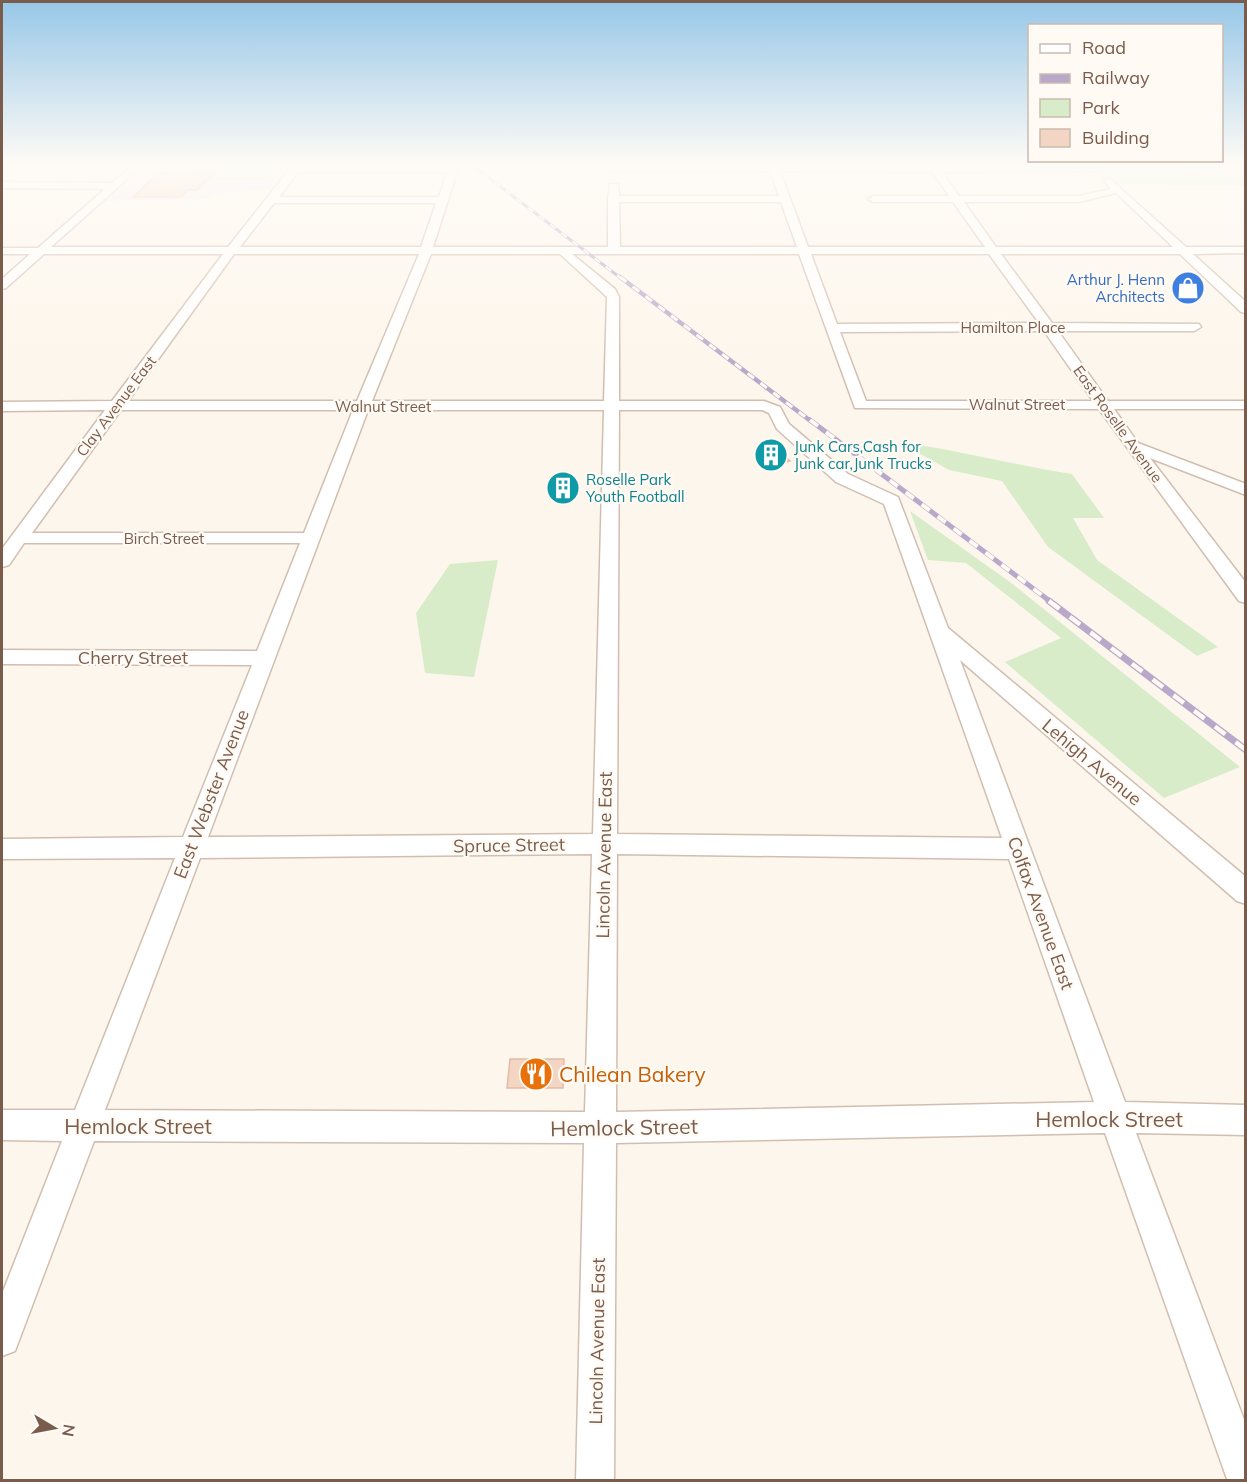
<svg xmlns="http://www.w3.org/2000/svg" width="1247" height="1482" viewBox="0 0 1247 1482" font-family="Mulish,sans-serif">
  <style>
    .education { fill: #f3e8fa }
    .green { fill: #d8ecc9 }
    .building { fill: #f3d5c3; stroke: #e6bba3; stroke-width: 1.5 }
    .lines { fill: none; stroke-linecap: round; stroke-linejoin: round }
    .minor-casing { stroke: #d1beb0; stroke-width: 3 }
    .minor { fill: #fff; fill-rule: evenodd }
    .rail-far3-casing { stroke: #b9a8c9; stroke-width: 3 }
    .rail-far2-casing { stroke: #b9a8c9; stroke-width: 4.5 }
    .rail-far1-casing { stroke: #b9a8c9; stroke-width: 5 }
    .rail-casing { stroke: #b9a8c9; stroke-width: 7 }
    .rail-far3 { stroke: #fffaf3; stroke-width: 2; stroke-dasharray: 7; stroke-linecap: butt }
    .rail-far2 { stroke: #fffaf3; stroke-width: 3; stroke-dasharray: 8; stroke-linecap: butt }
    .rail-far1 { stroke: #fffaf3; stroke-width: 4; stroke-dasharray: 10; stroke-linecap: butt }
    .rail { stroke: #fffaf3; stroke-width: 4.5; stroke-dasharray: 13; stroke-linecap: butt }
    .labels { text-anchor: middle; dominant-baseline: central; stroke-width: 4.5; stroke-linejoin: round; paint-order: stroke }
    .far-shop-label { font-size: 15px; fill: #366cbe; stroke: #fffaf3; text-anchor: end }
    .far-street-label { font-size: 15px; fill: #7a5c4d; stroke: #fffaf3 }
    .far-culture-label { font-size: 15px; fill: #0d838f; stroke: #fffaf3; text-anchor: start }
    .street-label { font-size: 18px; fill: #7a5c4d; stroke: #fffaf3 }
    .near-food-label { font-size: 21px; fill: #c56008; stroke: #fffaf3; text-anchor: start }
    .near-street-label { font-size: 21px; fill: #7a5c4d; stroke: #fffaf3 }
  </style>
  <rect width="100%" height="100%" fill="#fdf6ec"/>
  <!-- education -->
  <path class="education" d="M149 165H288L268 189 212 194 207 199 106 201Z"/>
  <!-- green -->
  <path class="green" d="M229 165H281L268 180H214Z
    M1092 165H1154L1201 174 1245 175V186L1114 184Z
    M899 442C958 450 1014 465 1072 474L1104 518H1073L1097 560 1218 647 1197 656 1048 547 1002 481 949 470Z
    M910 511 1010 582 1240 767 1164 798 1005 662 1061 638 966 563 928 560Z
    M498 560 474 677 425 673 416 613 450 564Z"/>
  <!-- building -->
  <path class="building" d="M215 172 197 190H188L181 197H133L158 173Z
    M773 446 790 461 772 466 755 452Z
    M510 1059H564L563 1088H507Z"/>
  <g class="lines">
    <defs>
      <path id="minor" d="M133 165H143L51 247H228L293 165H455L458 169 433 247H608V199L610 184H618L619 196H779L770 171H614L609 168 611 166H1096L1099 167V171L942 172 959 196H1079L1111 189 1104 181 1109 178 1186 247H1246V253L1193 254 1246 302V313L1241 312 1180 254H1001L1052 323 1199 324 1201 327 1194 331H1058L1108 401H1246V409H1114L1138 443 1246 484V495L1150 458 1246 583V603L1239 601 1099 409 855 408 799 254H572L615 289 619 297V401H764L780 407 789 424 848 474 898 497 948 628 1246 877V904L1237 901 960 660 1125 1102 1246 1105V1135L1136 1133 1246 1425V1480L1227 1479 1105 1133 616 1143 614 1480H576L584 1143 94 1141 15 1351 2 1356V1294L62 1141 2 1140V1110H75L175 858 2 859V839L183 837 252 665 2 664V650L257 651 300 543H24L9 565 2 567V549L105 410 2 411V402L112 401 223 254H44L6 288 2 289V279L30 254H2V248H38L105 189 2 188V182L112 183ZM780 171 932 172 949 196H873L868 199 873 202H953L985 247H808ZM298 172H447L439 197H279ZM1116 193 1173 247H996L964 202H1079ZM619 202H781L797 247H620ZM274 203H436L421 247H240ZM234 254H419L357 401H128ZM431 254H560L607 297 604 401H372ZM811 254H989L1039 323 837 324ZM1044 331 1093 401H866L840 332ZM121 410H353L304 533H32ZM368 410H604L593 834 208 837ZM619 410H762L769 413 777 429 836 482 884 504 1002 838 617 834ZM592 854 585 1112 105 1110 200 858ZM617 854 1009 859 1094 1102 616 1112Z"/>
    </defs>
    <!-- minor casing -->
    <use href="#minor" class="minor-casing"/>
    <!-- minor -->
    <use href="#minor" class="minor"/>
    <defs>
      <path id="rail-far3" d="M472 165 622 279"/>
      <path id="rail-far2" d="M620 277 812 422"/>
      <path id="rail-far1" d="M810 420 1051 602"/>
      <path id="rail" d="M1049 601 1246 750"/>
    </defs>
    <!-- rail-far3 casing -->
    <use href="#rail-far3" class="rail-far3-casing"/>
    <!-- rail-far2 casing -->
    <use href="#rail-far2" class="rail-far2-casing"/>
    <!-- rail-far1 casing -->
    <use href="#rail-far1" class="rail-far1-casing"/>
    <!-- rail casing -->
    <use href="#rail" class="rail-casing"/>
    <!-- rail-far3 -->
    <use href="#rail-far3" class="rail-far3"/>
    <!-- rail-far2 -->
    <use href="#rail-far2" class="rail-far2"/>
    <!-- rail-far1 -->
    <use href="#rail-far1" class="rail-far1"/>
    <!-- rail -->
    <use href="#rail" class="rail"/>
  </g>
  <!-- sky -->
  <linearGradient id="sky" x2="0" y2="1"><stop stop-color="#97c7e8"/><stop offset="0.44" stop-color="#fefbf6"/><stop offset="1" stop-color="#fefbf6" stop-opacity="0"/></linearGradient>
  <rect width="1247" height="372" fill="url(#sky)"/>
  <!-- icons -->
  <defs>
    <symbol id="shop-disc" viewBox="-11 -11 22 22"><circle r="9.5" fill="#3f7fe0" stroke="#fffaf3"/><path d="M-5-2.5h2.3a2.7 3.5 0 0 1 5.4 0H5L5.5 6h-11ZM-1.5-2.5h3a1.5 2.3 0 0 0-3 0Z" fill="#fff"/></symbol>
    <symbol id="building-disc" viewBox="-11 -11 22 22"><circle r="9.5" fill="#0f9aa8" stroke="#fffaf3"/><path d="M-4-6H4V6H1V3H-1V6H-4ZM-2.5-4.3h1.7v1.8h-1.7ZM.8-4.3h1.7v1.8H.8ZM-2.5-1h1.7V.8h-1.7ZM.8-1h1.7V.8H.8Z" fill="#fff"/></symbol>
    <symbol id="restaurant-disc" viewBox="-11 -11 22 22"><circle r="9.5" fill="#e8710a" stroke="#fffaf3"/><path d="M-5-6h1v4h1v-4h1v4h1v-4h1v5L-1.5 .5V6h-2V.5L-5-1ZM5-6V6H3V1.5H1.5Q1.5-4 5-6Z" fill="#fff"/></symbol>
  </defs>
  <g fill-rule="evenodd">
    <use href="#shop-disc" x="1169" y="269" width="38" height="38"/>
    <use href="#building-disc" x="752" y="436" width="38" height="38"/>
    <use href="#building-disc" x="544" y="469" width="38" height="38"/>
    <use href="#restaurant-disc" x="517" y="1055" width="38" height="38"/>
  </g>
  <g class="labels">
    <!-- far-shop labels -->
    <g class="far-shop-label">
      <text x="1165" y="279">Arthur J. Henn<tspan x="1165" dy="17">Architects</tspan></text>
    </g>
    <!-- far-street labels -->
    <g class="far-street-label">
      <text x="1013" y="327">Hamilton Place</text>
      <text x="1017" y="404">Walnut Street</text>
      <text transform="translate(116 406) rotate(-53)">Clay Avenue East</text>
      <text x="383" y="406">Walnut Street</text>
      <text transform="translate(1118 424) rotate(54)">East Roselle Avenue</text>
      <text x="164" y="538">Birch Street</text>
    </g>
    <!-- far-culture labels -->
    <g class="far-culture-label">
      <text x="794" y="446">Junk Cars,Cash for<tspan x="794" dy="17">Junk car,Junk Trucks</tspan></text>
      <text x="586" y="479">Roselle Park<tspan x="586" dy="17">Youth Football</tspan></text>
    </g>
    <!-- street labels -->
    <g class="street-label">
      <text x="133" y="657">Cherry Street</text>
      <text transform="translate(1092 762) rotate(40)">Lehigh Avenue</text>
      <text transform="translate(211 794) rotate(-69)">East Webster Avenue</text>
      <text transform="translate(509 845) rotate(-1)">Spruce Street</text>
      <text transform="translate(604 855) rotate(-89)">Lincoln Avenue East</text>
      <text transform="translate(1041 913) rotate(70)">Colfax Avenue East</text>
      <text transform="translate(597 1341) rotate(-89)">Lincoln Avenue East</text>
    </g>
    <!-- near-food labels -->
    <g class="near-food-label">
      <text x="559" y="1074">Chilean Bakery</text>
    </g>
    <!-- near-street labels -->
    <g class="near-street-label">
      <text x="1109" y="1119">Hemlock Street</text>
      <text x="138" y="1126">Hemlock Street</text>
      <text transform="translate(624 1127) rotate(-1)">Hemlock Street</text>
    </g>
  </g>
  <!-- border -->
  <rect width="1247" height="1482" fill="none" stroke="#7a5c4d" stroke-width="6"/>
  <!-- legend -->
  <rect x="1028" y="24" width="195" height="138" fill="#fffaf3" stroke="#cabbb1" stroke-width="1.5"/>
  <rect x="1040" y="44" width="30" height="9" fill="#ffffff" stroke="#cabbb1" stroke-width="1.5"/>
  <text x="1082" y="54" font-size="18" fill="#7a5c4d">Road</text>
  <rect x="1040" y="74" width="30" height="9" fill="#b9a8c9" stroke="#cabbb1" stroke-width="1.5"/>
  <text x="1082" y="84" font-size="18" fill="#7a5c4d">Railway</text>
  <rect x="1040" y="99" width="30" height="18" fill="#d8ecc9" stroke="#cabbb1" stroke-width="1.5"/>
  <text x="1082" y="114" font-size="18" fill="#7a5c4d">Park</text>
  <rect x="1040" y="129" width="30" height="18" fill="#f3d5c3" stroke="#cabbb1" stroke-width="1.5"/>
  <text x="1082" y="144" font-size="18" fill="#7a5c4d">Building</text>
  <!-- north arrow -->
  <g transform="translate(54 1428) rotate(100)" stroke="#fffaf3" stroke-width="4.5" paint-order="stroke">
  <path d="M0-4.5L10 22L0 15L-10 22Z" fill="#7a5c4d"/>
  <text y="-9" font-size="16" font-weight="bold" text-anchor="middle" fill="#7a5c4d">N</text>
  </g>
</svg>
